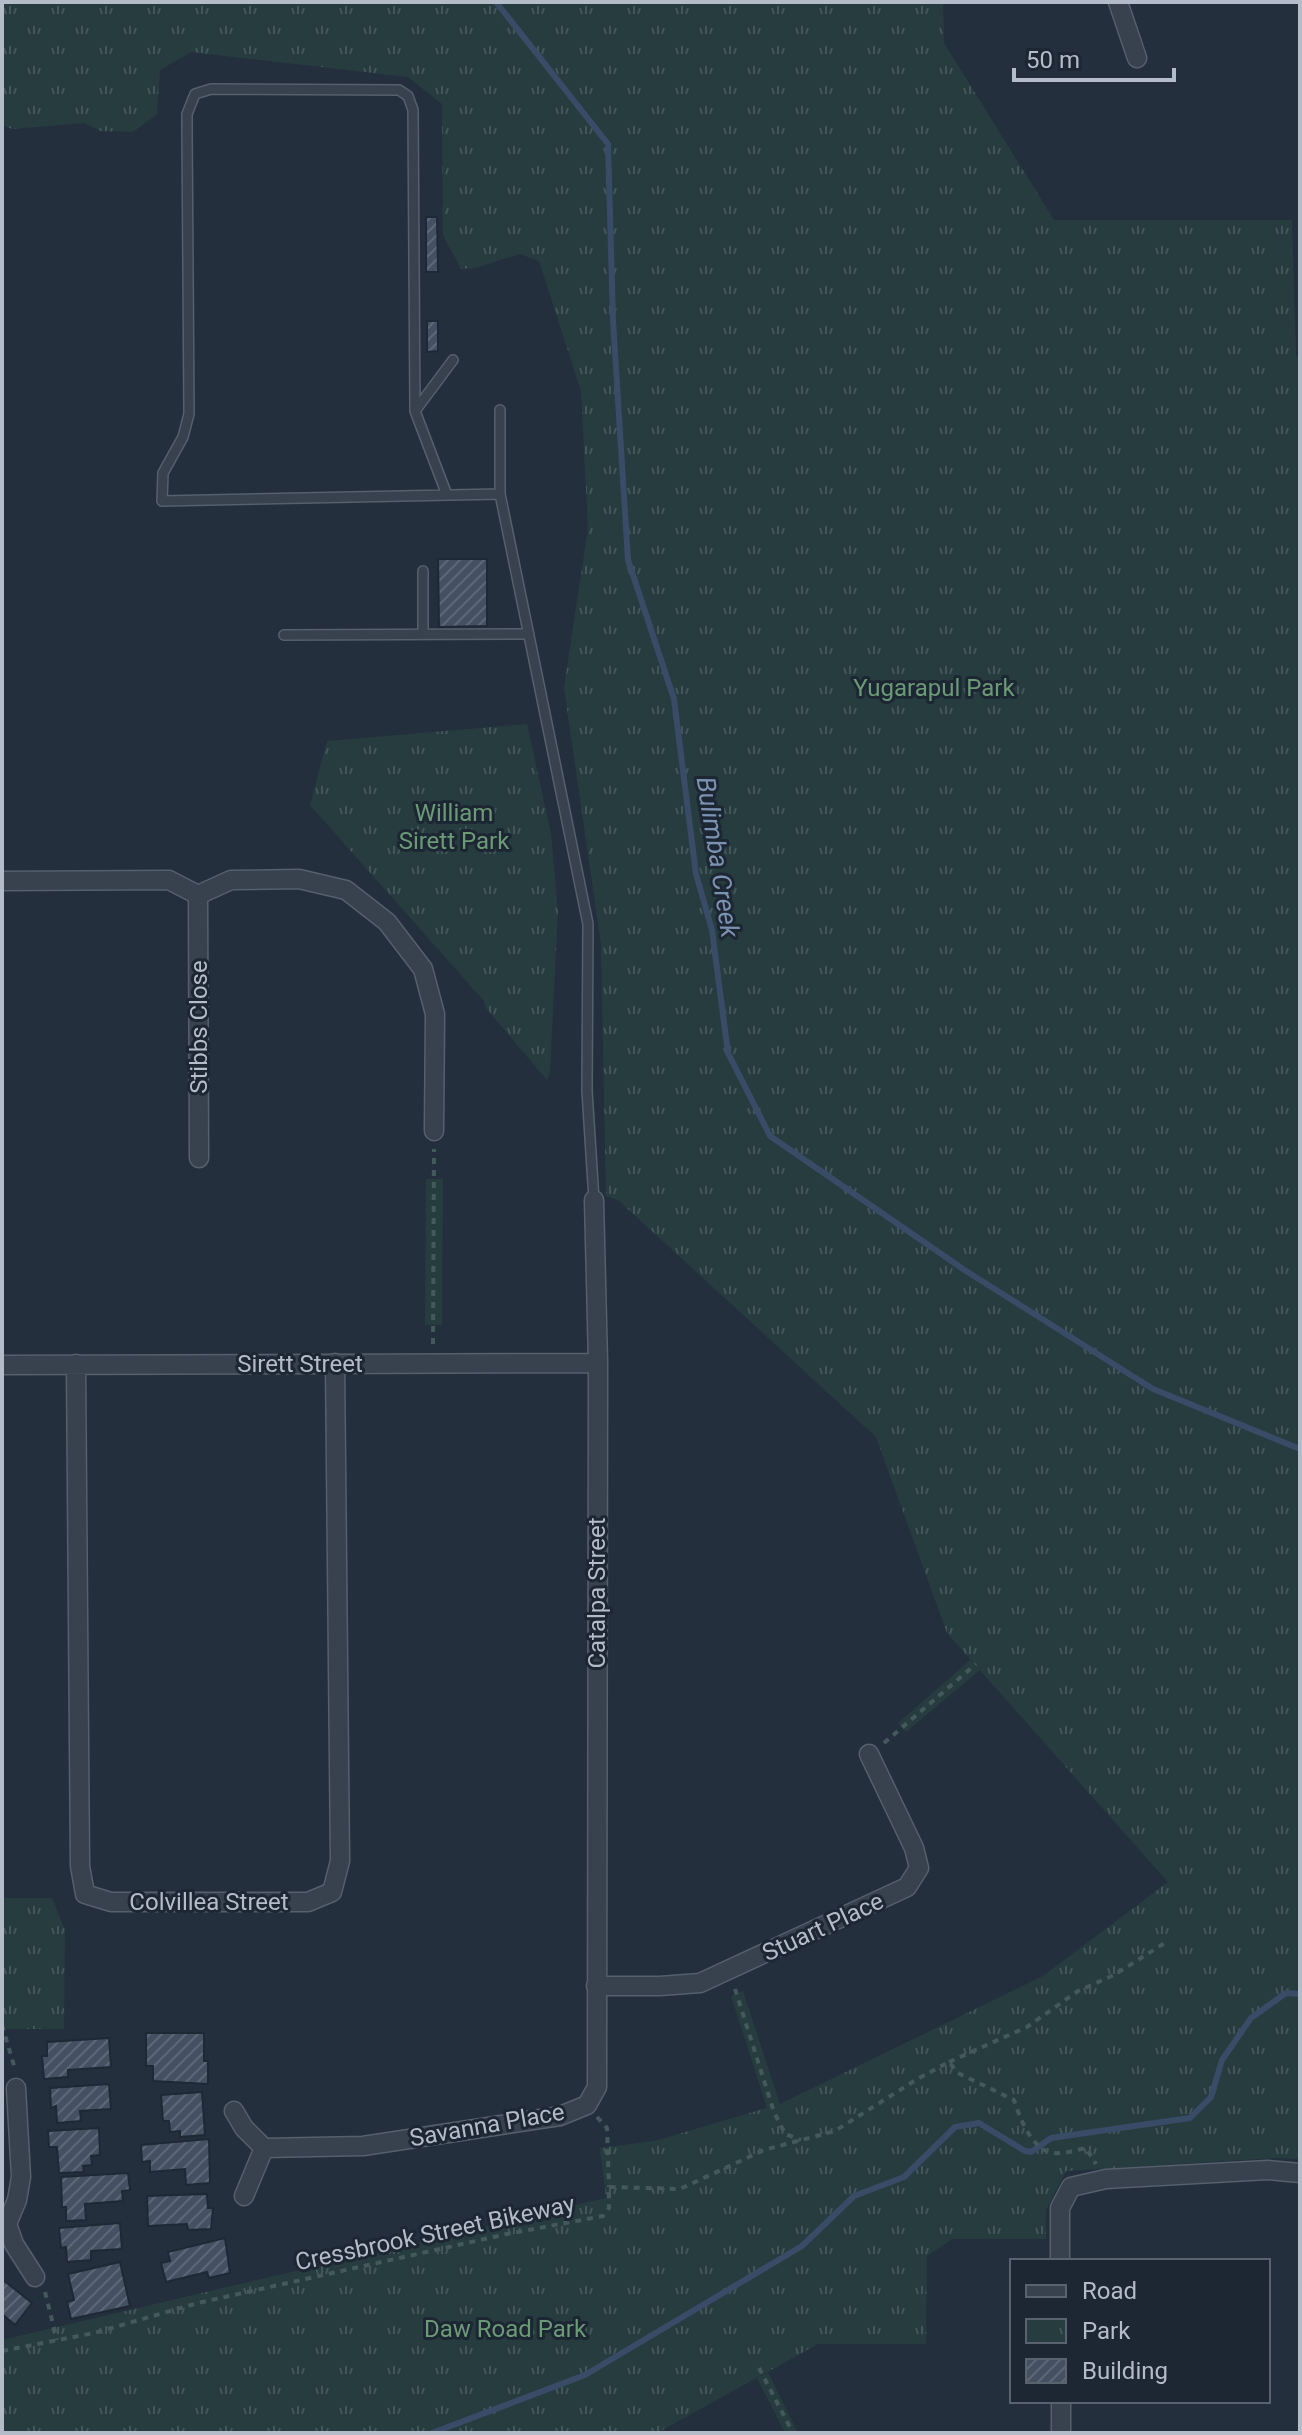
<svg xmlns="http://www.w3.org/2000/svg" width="1302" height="2435" viewBox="0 0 1302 2435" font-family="Roboto,sans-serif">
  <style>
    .green { fill: #263c3f }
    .park { fill: url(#park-tufts) }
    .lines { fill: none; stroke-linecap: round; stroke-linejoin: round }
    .stream { stroke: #394c67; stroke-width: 6 }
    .building { fill: url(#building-hatch); stroke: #1f2835; stroke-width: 2 }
    .lane-casing { stroke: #565f6c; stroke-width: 12 }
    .street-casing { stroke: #565f6c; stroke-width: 21 }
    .path { stroke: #44595c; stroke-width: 4; stroke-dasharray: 6 6; stroke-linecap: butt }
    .lane { stroke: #38414e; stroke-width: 9 }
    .street { stroke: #38414e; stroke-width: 18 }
    .labels { text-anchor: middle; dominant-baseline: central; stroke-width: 6; stroke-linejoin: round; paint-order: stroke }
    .park-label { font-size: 24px; fill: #6b9a76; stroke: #1d2633 }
    .street-label { font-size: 24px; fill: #b4bcc9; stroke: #1d2633 }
    .water-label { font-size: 26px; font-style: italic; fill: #7c92b1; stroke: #1d2633 }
  </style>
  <defs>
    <pattern id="park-tufts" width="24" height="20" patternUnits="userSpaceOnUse" patternTransform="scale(2)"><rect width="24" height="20" fill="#263c3f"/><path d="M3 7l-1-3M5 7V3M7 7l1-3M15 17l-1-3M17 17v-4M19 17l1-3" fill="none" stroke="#435659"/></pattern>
    <pattern id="building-hatch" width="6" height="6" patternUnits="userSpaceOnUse" patternTransform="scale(2)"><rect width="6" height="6" fill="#455162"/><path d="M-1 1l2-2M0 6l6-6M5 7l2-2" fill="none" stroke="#5d6877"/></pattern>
  </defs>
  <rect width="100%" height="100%" fill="#242f3e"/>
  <!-- green -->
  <path class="green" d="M426 1179H443L442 1325H425Z
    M970 1660 980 1670 906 1732 898 1723Z
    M743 1991 780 2104 767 2108 731 1996Z
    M768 2372 798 2433H785L757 2378Z"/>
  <!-- park -->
  <path class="park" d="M2 2H943L944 43 1054 220H1292L1296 356 1300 357V2159L1275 2158 1066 2171 1046 2210V2239H952L927 2256 926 2344H818L657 2433H2V2340L606 2198 600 2148 655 2141 780 2104 1043 1976 1168 1882 947 1633 876 1437 618 1200 606 1196 601 944 564 688 588 528 581 391 539 261 520 254 475 268 461 269 443 235 442 104 408 77 191 52 160 70 157 114 133 132 100 131 84 123 12 129 2 125Z
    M527 724 551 834 558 912 550 1071 547 1080 486 1008 484 1001 310 805 327 741Z
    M2 1898H52L65 1930 64 2029H2Z"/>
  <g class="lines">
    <!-- stream -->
    <path class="stream" d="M496 2 608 144 613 320 628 560 674 699 696 874 712 930 728 1053 770 1136 966 1271 1153 1389 1300 1449
      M432 2433 585 2375 802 2246 854 2196 904 2177 955 2127 979 2123 1025 2151 1031 2152 1051 2138 1190 2118 1211 2097 1222 2060 1251 2018 1286 1993 1300 1994"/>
  </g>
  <!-- building -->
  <path class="building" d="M426 217H437L438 272H426Z
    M427 321H438V351L427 352Z
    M438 559H487V626L439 627Z
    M146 2033H204V2061H208V2084L153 2081V2066H146Z
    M109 2038 111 2067 68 2070V2077L44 2079 42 2056H47V2042Z
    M109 2084 111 2109 80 2111 81 2121 57 2123 56 2106 51 2108 50 2088Z
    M202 2092 205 2135 180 2137V2131L170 2132 169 2121H163L161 2095Z
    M99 2128 100 2155 91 2156 92 2165 83 2166 84 2172 59 2173 57 2147H49L48 2131Z
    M209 2139 210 2183 186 2185 185 2169 150 2172V2161L142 2162 141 2145Z
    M128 2173 130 2190 122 2191 123 2201 85 2204 86 2220 66 2221V2207H62L61 2177Z
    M207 2194 208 2208H213L211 2229 188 2230 187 2224 148 2226 147 2196Z
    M120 2223 122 2249 91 2251V2260L67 2262 66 2247 61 2248 59 2228Z
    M225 2238 230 2273 209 2278 207 2272 166 2282 161 2263 170 2261 168 2252Z
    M120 2262 130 2306 71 2319 67 2302 74 2300 68 2274Z
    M2 2279 32 2303 15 2325 2 2314Z"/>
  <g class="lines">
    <defs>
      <path id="lane" d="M500 410V494L588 924 587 1091 594 1200
        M415 411 453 360
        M447 495 415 411 413 110 408 96 399 90 211 89 195 94 187 114V129L189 414 183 437 163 473 162 501 500 494
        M423 571V634
        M284 635 529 634"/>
      <path id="street" d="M1118 2 1137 58
        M2 881 169 880 198 895 231 880 299 879 346 890 387 922 423 969 435 1014 434 1131
        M198 895 199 1158
        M76 1364 80 1866 85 1894 111 1902H308L332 1892 340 1861 335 1363
        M2 1365 598 1363
        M596 1986H660L700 1983 907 1887 919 1868 914 1848 869 1754
        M234 2111 244 2128 264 2148 244 2196
        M264 2148 363 2146 560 2116 587 2105 597 2087 598 1363 594 1200
        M7 2224 14 2244 35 2277
        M2 2225 7 2224 17 2200 21 2177 16 2088
        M1060 2261V2208L1071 2187 1106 2179 1268 2170 1300 2173
        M1061 2401V2433"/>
    </defs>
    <!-- lane casing -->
    <use href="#lane" class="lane-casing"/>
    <!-- street casing -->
    <use href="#street" class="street-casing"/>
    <!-- path -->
    <path class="path" d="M433 1344 434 1149
      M884 1743 976 1664
      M735 1989 774 2112 785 2134 801 2140
      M2 2025 15 2069
      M949 2062 1027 2027 1078 1991 1114 1975 1168 1941
      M597 2117 607 2128 609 2187
      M45 2292 57 2340
      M2 2351 94 2333 198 2303 507 2234 603 2216 609 2208V2187L680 2189 764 2150 835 2131 919 2078 949 2062 958 2073 1014 2100C1020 2118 1032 2151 1054 2153 1064 2154 1076 2150 1086 2148L1096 2164
      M759 2368 793 2433"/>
    <!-- lane -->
    <use href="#lane" class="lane"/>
    <!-- street -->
    <use href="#street" class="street"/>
  </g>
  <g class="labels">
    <!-- park labels -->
    <g class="park-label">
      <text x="934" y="688">Yugarapul Park</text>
      <text x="454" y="813">William<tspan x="454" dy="28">Sirett Park</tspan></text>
      <text x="505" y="2329">Daw Road Park</text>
    </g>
    <!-- street labels -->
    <g class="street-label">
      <text transform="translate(199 1027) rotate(-90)">Stibbs Close</text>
      <text x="300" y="1364">Sirett Street</text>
      <text transform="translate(597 1593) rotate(-90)">Catalpa Street</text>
      <text x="209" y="1902">Colvillea Street</text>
      <text transform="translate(823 1927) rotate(-25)">Stuart Place</text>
      <text transform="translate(487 2125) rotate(-10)">Savanna Place</text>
      <text transform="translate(435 2233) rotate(-12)">Cressbrook Street Bikeway</text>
    </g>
    <!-- water labels -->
    <g class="water-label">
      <text transform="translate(718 857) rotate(81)">Bulimba Creek</text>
    </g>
  </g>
  <!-- border -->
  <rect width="1302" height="2435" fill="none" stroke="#b4bcc9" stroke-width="8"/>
  <!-- legend -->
  <rect x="1010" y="2259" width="260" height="144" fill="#1d2633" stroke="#59626f" stroke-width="2"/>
  <rect x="1026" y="2285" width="40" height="12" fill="#38414e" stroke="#59626f" stroke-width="2"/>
  <text x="1082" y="2299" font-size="24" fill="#b4bcc9">Road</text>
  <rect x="1026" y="2319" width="40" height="24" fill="url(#park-tufts)" stroke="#59626f" stroke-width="2"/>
  <text x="1082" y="2339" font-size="24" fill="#b4bcc9">Park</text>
  <rect x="1026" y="2359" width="40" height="24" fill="url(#building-hatch)" stroke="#59626f" stroke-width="2"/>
  <text x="1082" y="2379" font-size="24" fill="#b4bcc9">Building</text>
  <!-- scale -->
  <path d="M1014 68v12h160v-12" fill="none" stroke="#b4bcc9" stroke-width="4"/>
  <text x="1026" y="68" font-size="24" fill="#b4bcc9" stroke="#1d2633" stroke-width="6" paint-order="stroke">50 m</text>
</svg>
